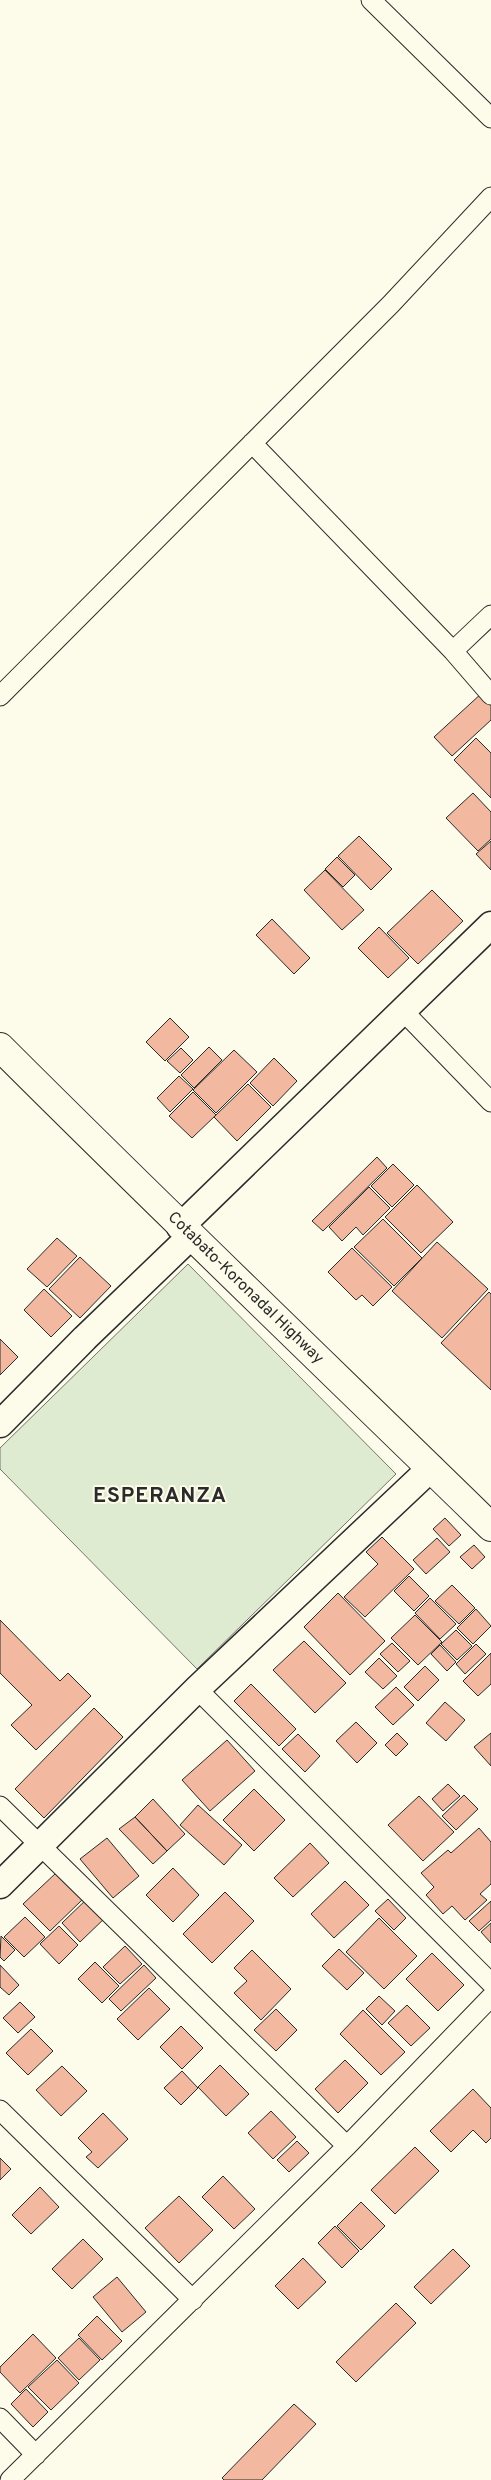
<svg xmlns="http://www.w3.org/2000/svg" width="491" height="2480" viewBox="0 0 491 2480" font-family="Overpass,sans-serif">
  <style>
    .green { fill: #deebd1; stroke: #74746e }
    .building { fill: #f2b8a0; stroke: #2b2b2b }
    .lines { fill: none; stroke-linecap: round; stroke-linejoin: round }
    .street-casing { stroke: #2b2b2b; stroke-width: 21 }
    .secondary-casing { stroke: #2b2b2b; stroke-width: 29 }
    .highway-casing { stroke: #2b2b2b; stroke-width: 30 }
    .street { stroke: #fdfbea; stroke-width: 19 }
    .secondary { stroke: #fdfbea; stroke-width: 26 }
    .highway { stroke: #fdfbea; stroke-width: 28 }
    .labels { text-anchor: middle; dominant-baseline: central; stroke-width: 4; stroke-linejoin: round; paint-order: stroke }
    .street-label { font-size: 16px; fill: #2b2b2b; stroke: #fdfbea }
    .district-label { font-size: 21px; font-weight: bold; letter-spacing: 1px; fill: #2b2b2b; stroke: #fdfbea }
  </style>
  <rect width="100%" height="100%" fill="#fdfbea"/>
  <!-- green -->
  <path class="green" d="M188 1264 396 1474 197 1669 0 1469V1448Z"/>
  <!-- building -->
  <path class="building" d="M483 692 491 701V720L452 756 434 737Z
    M476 738 491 753V798L454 760Z
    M473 793 491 812V839L478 851 446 818Z
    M359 836 392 869 371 890 338 856Z
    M491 841V870L476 854Z
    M337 857 355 875 343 887 325 869Z
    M325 870 364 910 342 930 304 890Z
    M432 890 463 921 418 964 387 933Z
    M272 919 310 958 294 974 256 935Z
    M379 927 409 958 388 978 358 948Z
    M170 1018 189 1037 165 1061 146 1042Z
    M209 1047 222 1060 194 1088 181 1075Z
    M181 1048 193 1060 180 1073 167 1061Z
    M234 1050 257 1072 216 1113 193 1090Z
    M274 1058 297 1081 273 1106 250 1083Z
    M179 1076 193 1089 170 1112 157 1098Z
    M248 1084 271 1107 237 1141 214 1117Z
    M193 1092 216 1115 192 1138 169 1116Z
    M377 1157 387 1168 323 1231 312 1221Z
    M393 1164 414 1185 392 1207 371 1186Z
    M417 1185 453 1222 421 1253 385 1217Z
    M369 1187 390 1208 363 1235 356 1227 342 1241 329 1227Z
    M383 1219 422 1258 394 1286 354 1247Z
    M57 1238 77 1256 47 1287 27 1269Z
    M437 1242 488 1289 442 1338 392 1291Z
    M352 1248 392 1287 373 1306 362 1295 356 1300 328 1272Z
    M80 1257 111 1286 80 1318 49 1289Z
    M44 1289 72 1316 51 1337 24 1310Z
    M489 1292 491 1294V1390L441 1343Z
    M0 1339 18 1357 0 1375Z
    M445 1518 461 1535 449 1546 433 1529Z
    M382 1537 414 1569 365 1617 344 1597 378 1564 366 1552Z
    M437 1538 450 1552 426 1574 413 1560Z
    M474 1545 485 1557 472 1569 460 1557Z
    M409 1576 429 1596 414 1611 394 1591Z
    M452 1585 475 1608 459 1624 435 1601Z
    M338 1593 385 1641 350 1675 304 1627Z
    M430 1598 456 1624 440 1639 415 1613Z
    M476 1609 491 1626 473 1644 457 1628Z
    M415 1615 442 1642 418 1665 391 1638Z
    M0 1620 60 1681 68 1673 91 1696 36 1750 11 1725 32 1705 0 1673Z
    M456 1630 472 1646 457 1660 441 1644Z
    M304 1641 346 1683 315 1713 273 1670Z
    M392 1643 410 1661 398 1672 380 1654Z
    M476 1644 486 1654 465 1674 456 1664Z
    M440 1645 456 1662 447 1671 431 1654Z
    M491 1653V1684L478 1696 463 1681Z
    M379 1658 397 1676 383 1689 365 1672Z
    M425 1666 439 1680 418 1701 404 1687Z
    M251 1684 296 1729 279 1746 234 1701Z
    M396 1687 414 1705 393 1725 375 1707Z
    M445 1702 465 1720 446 1741 426 1723Z
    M94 1708 123 1737 44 1818 15 1789Z
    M356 1722 377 1743 357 1763 336 1741Z
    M397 1733 408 1744 396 1756 385 1745Z
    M491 1733V1766L474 1747Z
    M298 1734 320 1756 305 1772 282 1749Z
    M227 1740 255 1771 210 1811 182 1780Z
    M448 1784 460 1796 443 1811 432 1799Z
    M254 1789 285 1820 254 1851 223 1820Z
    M464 1795 478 1809 456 1830 442 1816Z
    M419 1796 454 1832 423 1861 388 1825Z
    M153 1799 185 1834 167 1851 135 1817Z
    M198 1805 242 1845 224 1865 180 1825Z
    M135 1817 167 1851 153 1864 119 1829Z
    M479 1828 491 1842V1884L480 1894 487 1900 465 1920 452 1906 443 1914 426 1895 434 1887 421 1873 448 1850 451 1853Z
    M107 1838 139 1876 113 1898 80 1859Z
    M310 1843 329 1863 293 1897 274 1878Z
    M173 1868 199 1895 173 1922 146 1895Z
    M56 1873 82 1900 50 1931 23 1904Z
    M345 1881 369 1905 334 1938 311 1914Z
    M225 1892 254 1921 212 1963 183 1934Z
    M90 1896 108 1915 80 1942 62 1923Z
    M388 1899 406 1918 394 1930 375 1911Z
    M491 1901V1920L479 1931 469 1921Z
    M25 1917 45 1937 24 1957 4 1937Z
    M379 1918 417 1956 384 1989 346 1952Z
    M491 1923V1943L481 1932Z
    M59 1926 78 1945 59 1964 40 1944Z
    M1 1936 15 1950 4 1961 0 1957Z
    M125 1946 142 1964 120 1984 103 1967Z
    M339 1949 364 1973 347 1990 322 1966Z
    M252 1950 291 1989 261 2020 234 1993 247 1981 234 1968Z
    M432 1953 464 1985 438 2011 406 1979Z
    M95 1962 119 1986 102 2003 78 1979Z
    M0 1965 19 1985 9 1995 0 1987Z
    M144 1965 156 1978 121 2011 109 1999Z
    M149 1988 170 2009 138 2040 117 2019Z
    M379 1996 395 2011 382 2025 366 2009Z
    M20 2002 35 2017 18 2033 3 2018Z
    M407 2005 430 2028 411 2046 388 2023Z
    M276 2009 297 2030 276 2051 254 2030Z
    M363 2010 405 2052 381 2075 340 2034Z
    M181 2026 203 2048 182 2069 160 2047Z
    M31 2029 53 2051 28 2075 6 2053Z
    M345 2060 368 2083 338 2113 315 2089Z
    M220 2065 249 2094 226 2116 198 2087Z
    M62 2066 87 2091 61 2116 36 2090Z
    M182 2071 198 2088 181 2105 164 2088Z
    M473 2089 491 2108V2138L486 2143 473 2130 451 2152 430 2131Z
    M271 2111 296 2137 273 2159 248 2133Z
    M103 2113 128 2139 98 2168 86 2157 92 2152 78 2138Z
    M297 2141 309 2153 289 2172 277 2160Z
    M415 2147 439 2171 395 2214 371 2190Z
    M0 2158 11 2169 0 2180Z
    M223 2176 255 2209 234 2229 202 2197Z
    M40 2187 59 2207 31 2234 12 2215Z
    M179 2196 213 2230 179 2263 145 2228Z
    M361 2202 385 2226 361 2250 337 2226Z
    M335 2226 359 2251 342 2268 318 2243Z
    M83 2239 103 2259 72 2289 52 2269Z
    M453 2249 470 2266 431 2304 414 2287Z
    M303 2258 326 2282 298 2309 275 2286Z
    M117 2277 146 2312 122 2332 93 2297Z
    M396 2303 416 2323 356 2382 336 2362Z
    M97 2316 122 2341 102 2360 78 2335Z
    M33 2334 56 2358 20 2393 0 2372V2367Z
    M79 2338 100 2360 79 2380 58 2358Z
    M57 2360 79 2383 51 2410 28 2387Z
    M26 2389 48 2412 33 2427 11 2404Z
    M294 2404 316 2424 262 2480H224L222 2478Z"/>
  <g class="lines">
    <defs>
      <path id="street" d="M371 0 491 118
        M252 443 453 651 491 695
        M453 651 491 615
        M0 696 391 304 491 197
        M403 1011 491 1102
        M197 1689 491 1983
        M0 1806 347 2146
        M0 2110 193 2300
        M0 2418 36 2455
        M10 2480 347 2146 491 1997"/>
      <path id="secondary" d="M180 1227 491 925
        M0 1424 85 1338 191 1236
        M0 1885 197 1689 431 1468"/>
      <g id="highway">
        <path id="s1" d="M0 1047C162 1209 327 1367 491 1527"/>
      </g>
    </defs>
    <!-- street casing -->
    <use href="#street" class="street-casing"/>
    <!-- secondary casing -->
    <use href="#secondary" class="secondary-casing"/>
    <!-- highway casing -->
    <use href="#highway" class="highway-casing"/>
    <!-- street -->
    <use href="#street" class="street"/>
    <!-- secondary -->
    <use href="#secondary" class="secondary"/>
    <!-- highway -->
    <use href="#highway" class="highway"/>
  </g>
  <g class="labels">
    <!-- street labels -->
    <g class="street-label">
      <text stroke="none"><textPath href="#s1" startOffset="344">Cotabato-Koronadal Highway</textPath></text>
    </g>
    <!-- district labels -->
    <g class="district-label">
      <text x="160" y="1496">ESPERANZA</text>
    </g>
  </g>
</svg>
